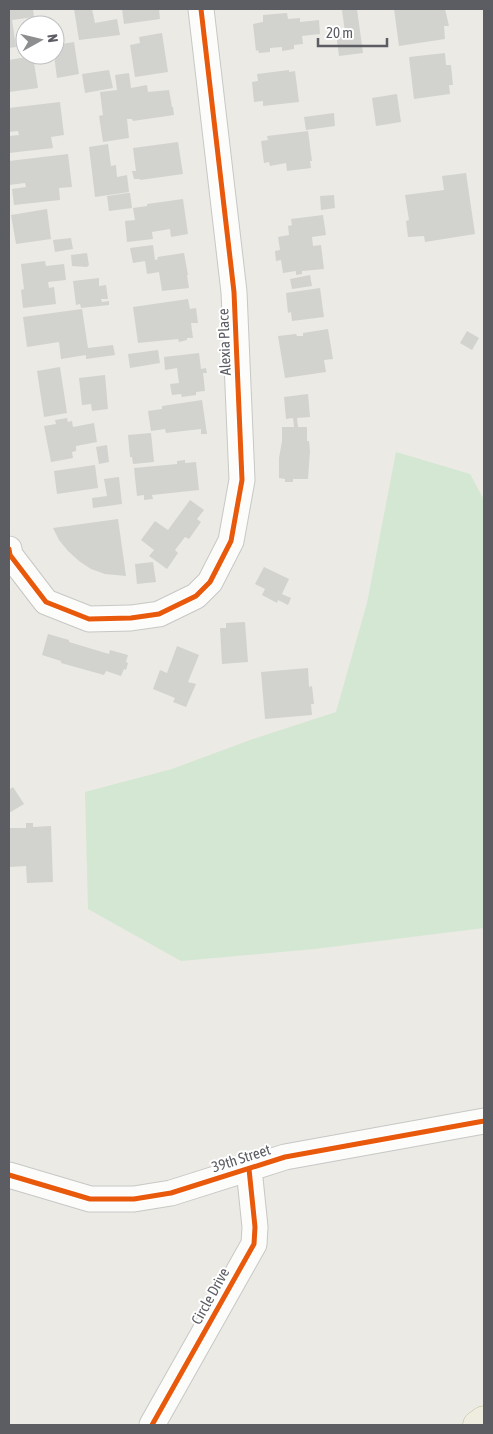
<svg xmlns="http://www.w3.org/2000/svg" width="493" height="1434" viewBox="0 0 493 1434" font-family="'Asap Condensed',sans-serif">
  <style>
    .green { fill: #d3e7d2 }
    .building { fill: #d2d2cf }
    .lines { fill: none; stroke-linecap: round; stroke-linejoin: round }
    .street-casing { stroke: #c7c7c6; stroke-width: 27 }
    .highway-casing { stroke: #c3ba92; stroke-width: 29 }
    .street { stroke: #fcfcfb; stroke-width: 25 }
    .highway { stroke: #eeede0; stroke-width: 28 }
    .cycleway-casing { stroke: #fff; stroke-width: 8 }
    .cycleway { stroke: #e8590c; stroke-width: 5 }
    .labels { text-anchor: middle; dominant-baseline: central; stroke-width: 4; stroke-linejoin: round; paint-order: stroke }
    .street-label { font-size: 15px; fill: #5b5d63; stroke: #fff }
  </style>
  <rect width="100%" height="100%" fill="#ebeae5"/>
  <!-- green -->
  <path class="green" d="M396 452 470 474 484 500V928L314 949 181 961 88 909 85 792 172 769 253 739 336 712 367 603Z"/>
  <!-- building -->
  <path class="building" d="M9 9H33L34 17 12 20 16 47 9 48Z
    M74 9H92L95 23 117 19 120 35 79 40Z
    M122 9H159L160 19 124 24Z
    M354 9H357L363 53 339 56 336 33 345 32 342 10Z
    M394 9H445L449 26H444L445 39 399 46Z
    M287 13 288 19 300 18V22L319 20 320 34 302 36 303 44 294 45V49L282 51V47L270 48V52L259 53 258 50 256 51 253 24 263 22V15Z
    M162 33 168 72 135 77 130 45 140 43 139 37Z
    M74 42 79 74 57 78 54 55H55V45Z
    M445 53 446 65H451L453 85H449L450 94 414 99 409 57Z
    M33 56 38 88 9 92V60Z
    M109 70 113 88 85 93 82 74Z
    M289 70V72L295 71 299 102 263 106V101L254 102 252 82 258 81 257 74Z
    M129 73 131 88 147 85 148 92 169 90 172 107H173L174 115 133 121 132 119H127L129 138 103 142 99 116 103 115 100 92 117 90 115 75Z
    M397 94 401 122 376 126 372 98Z
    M60 102 64 135 51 137 53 148 9 153V136L19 135 18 131 9 132V108Z
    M334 113 335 126 306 130 304 117Z
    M308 131 312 161H310L311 168 287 171 286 163 270 166 269 162 264 163 261 141 268 140 267 136Z
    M178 142 183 174 140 180V179H134L132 171H136L133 148Z
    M108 144 111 166 116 165 117 177 127 175 129 192 95 197 89 147Z
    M68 154 72 187 59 188 60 200 14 205 12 189 26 187 25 183 9 185V161Z
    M466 173 475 234 425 242 424 236 408 237 406 221 409 220 405 195 444 190 442 176Z
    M128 193H130L132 208 109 211 107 196Z
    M334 195 335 208 321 210 320 196Z
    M183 199 188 234 171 237 170 229 152 232 153 239 127 242 125 221 135 220 133 208 147 206V204Z
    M47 209 51 239 16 244 11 215Z
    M323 215 326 235 312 237 313 246 321 245 324 269 302 271V274L296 275V271L283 273 281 260 276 261 275 251 280 250 278 237 289 235 288 226 292 225 291 219Z
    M71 238 73 249 55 252 53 240Z
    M153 245 155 260 158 259 157 257 184 253 188 275H187L189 288 162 291 159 272 147 274 145 261 133 263 130 248Z
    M87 253 89 265 87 267 72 266 71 255Z
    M45 261 46 266 64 264 66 280 48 282 49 288 54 287 56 304 23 308 21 290 24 289 21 264Z
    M310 275 312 286 292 289 290 279Z
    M99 278V286L106 285 108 299H101L102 302 109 301V305L81 308 80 304 76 305 73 281Z
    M320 288 324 317 292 321 291 312 288 313 286 293Z
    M188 299 190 309 196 308 198 323H191L193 338H187V340L179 342 178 339 138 343 133 307Z
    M82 309 88 348 113 345 115 355 86 359V355L61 359 59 342 27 347 23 317Z
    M328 329 333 359 324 360 326 372 285 378 278 336 296 334 297 336H303V333Z
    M467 331 479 338 472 350 460 343Z
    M158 350 160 363 130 368 128 354Z
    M199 353 201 369 206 368 207 373H203L205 391 196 392V395L182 397 181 394 172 395 170 384 179 383 177 368 165 370 164 357Z
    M60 367 67 413 44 417 37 371Z
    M105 375 108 409 92 411 91 404 82 405 79 378Z
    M308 394 310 417 297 418 298 427H307V441H309L310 451 308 479H293V482H285V479L279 478V458L282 441V427H294L293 418 286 419 284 397Z
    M202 400 207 434H201V429L166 433 165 429 151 431 148 411 162 409V406Z
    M67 418 68 422 72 421 73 427 94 423 97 442 76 446V451L72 452 73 458 51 462 44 426 56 424 55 420Z
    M151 433 154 462 133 464 132 457H130L128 435Z
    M107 445 109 462 99 464 96 447Z
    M185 460V463L196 462 199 490 152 495 153 499 144 500V495L137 496 134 468 177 464V461Z
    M95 465 98 488 57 494 54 471Z
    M119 477 122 504 93 508 92 498 107 496 104 479Z
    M190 500 204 510 197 519 201 522 189 539 185 537 175 550 178 553 167 569 149 556 154 550 141 540 155 521 168 530Z
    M118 519 126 576 105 574 91 569 79 561 68 551 59 540 53 528Z
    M153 562 156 582 137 584 135 564Z
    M264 567 289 579 282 594 291 598 288 605 278 600 277 603 262 595 265 589 255 584Z
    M245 622 248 662 222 664 220 628H226V623Z
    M48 634 69 640V642L109 654 110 650 128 655 126 662 128 663 126 670 124 669 121 676 106 671 104 675 61 663V661L42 655Z
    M177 646 199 655 188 682 196 684 186 707 173 702 175 698 153 689 160 670 167 673Z
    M308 668 309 687 312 686 314 704H311L312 715 265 719 261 672Z
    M9 787 10 789 13 787 24 804 9 813Z
    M26 823H33V827L51 826 53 882 27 883 26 866 9 867V828H26Z"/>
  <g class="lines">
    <defs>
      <path id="street" d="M9 549 10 555 46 602 89 619 131 618 159 614 196 596 210 582 231 541 242 480 234 292 201 9
        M9 1175 90 1199H134L171 1193 285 1157 484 1121
        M152 1425 254 1244 255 1227 249 1169"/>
      <path id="highway" d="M477 1425 484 1420"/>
    </defs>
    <!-- street casing -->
    <use href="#street" class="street-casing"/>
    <!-- highway casing -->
    <use href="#highway" class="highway-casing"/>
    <!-- street -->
    <use href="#street" class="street"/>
    <!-- highway -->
    <use href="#highway" class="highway"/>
    <defs>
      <path id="cycleway" d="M9 549 10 555 46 602 89 619 131 618 159 614 196 596 210 582 231 541 242 480 234 292 201 9
        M9 1175 90 1199H134L171 1193 285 1157 484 1121
        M152 1425 254 1244 255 1227 249 1169"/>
    </defs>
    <!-- cycleway casing -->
    <use href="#cycleway" class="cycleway-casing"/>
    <!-- cycleway -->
    <use href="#cycleway" class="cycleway"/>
  </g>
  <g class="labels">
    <!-- street labels -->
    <g class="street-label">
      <text transform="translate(224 342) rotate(-92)">Alexia Place</text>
      <text transform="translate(241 1158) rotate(-18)">39th Street</text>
      <text transform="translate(210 1296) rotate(-61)">Circle Drive</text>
    </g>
  </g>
  <!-- border -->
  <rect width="493" height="1434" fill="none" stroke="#5b5d63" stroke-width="20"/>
  <!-- north arrow -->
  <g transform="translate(40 40) rotate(82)"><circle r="24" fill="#ffffff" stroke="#bdbec1"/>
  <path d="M0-4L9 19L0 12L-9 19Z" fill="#8d8e90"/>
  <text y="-8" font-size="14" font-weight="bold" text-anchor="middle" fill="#5b5d63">N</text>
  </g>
  <!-- scale -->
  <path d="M318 38v8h69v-8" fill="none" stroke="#5b5d63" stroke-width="2.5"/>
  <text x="326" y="38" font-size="15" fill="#5b5d63" stroke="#ffffff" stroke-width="4" paint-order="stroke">20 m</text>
</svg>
